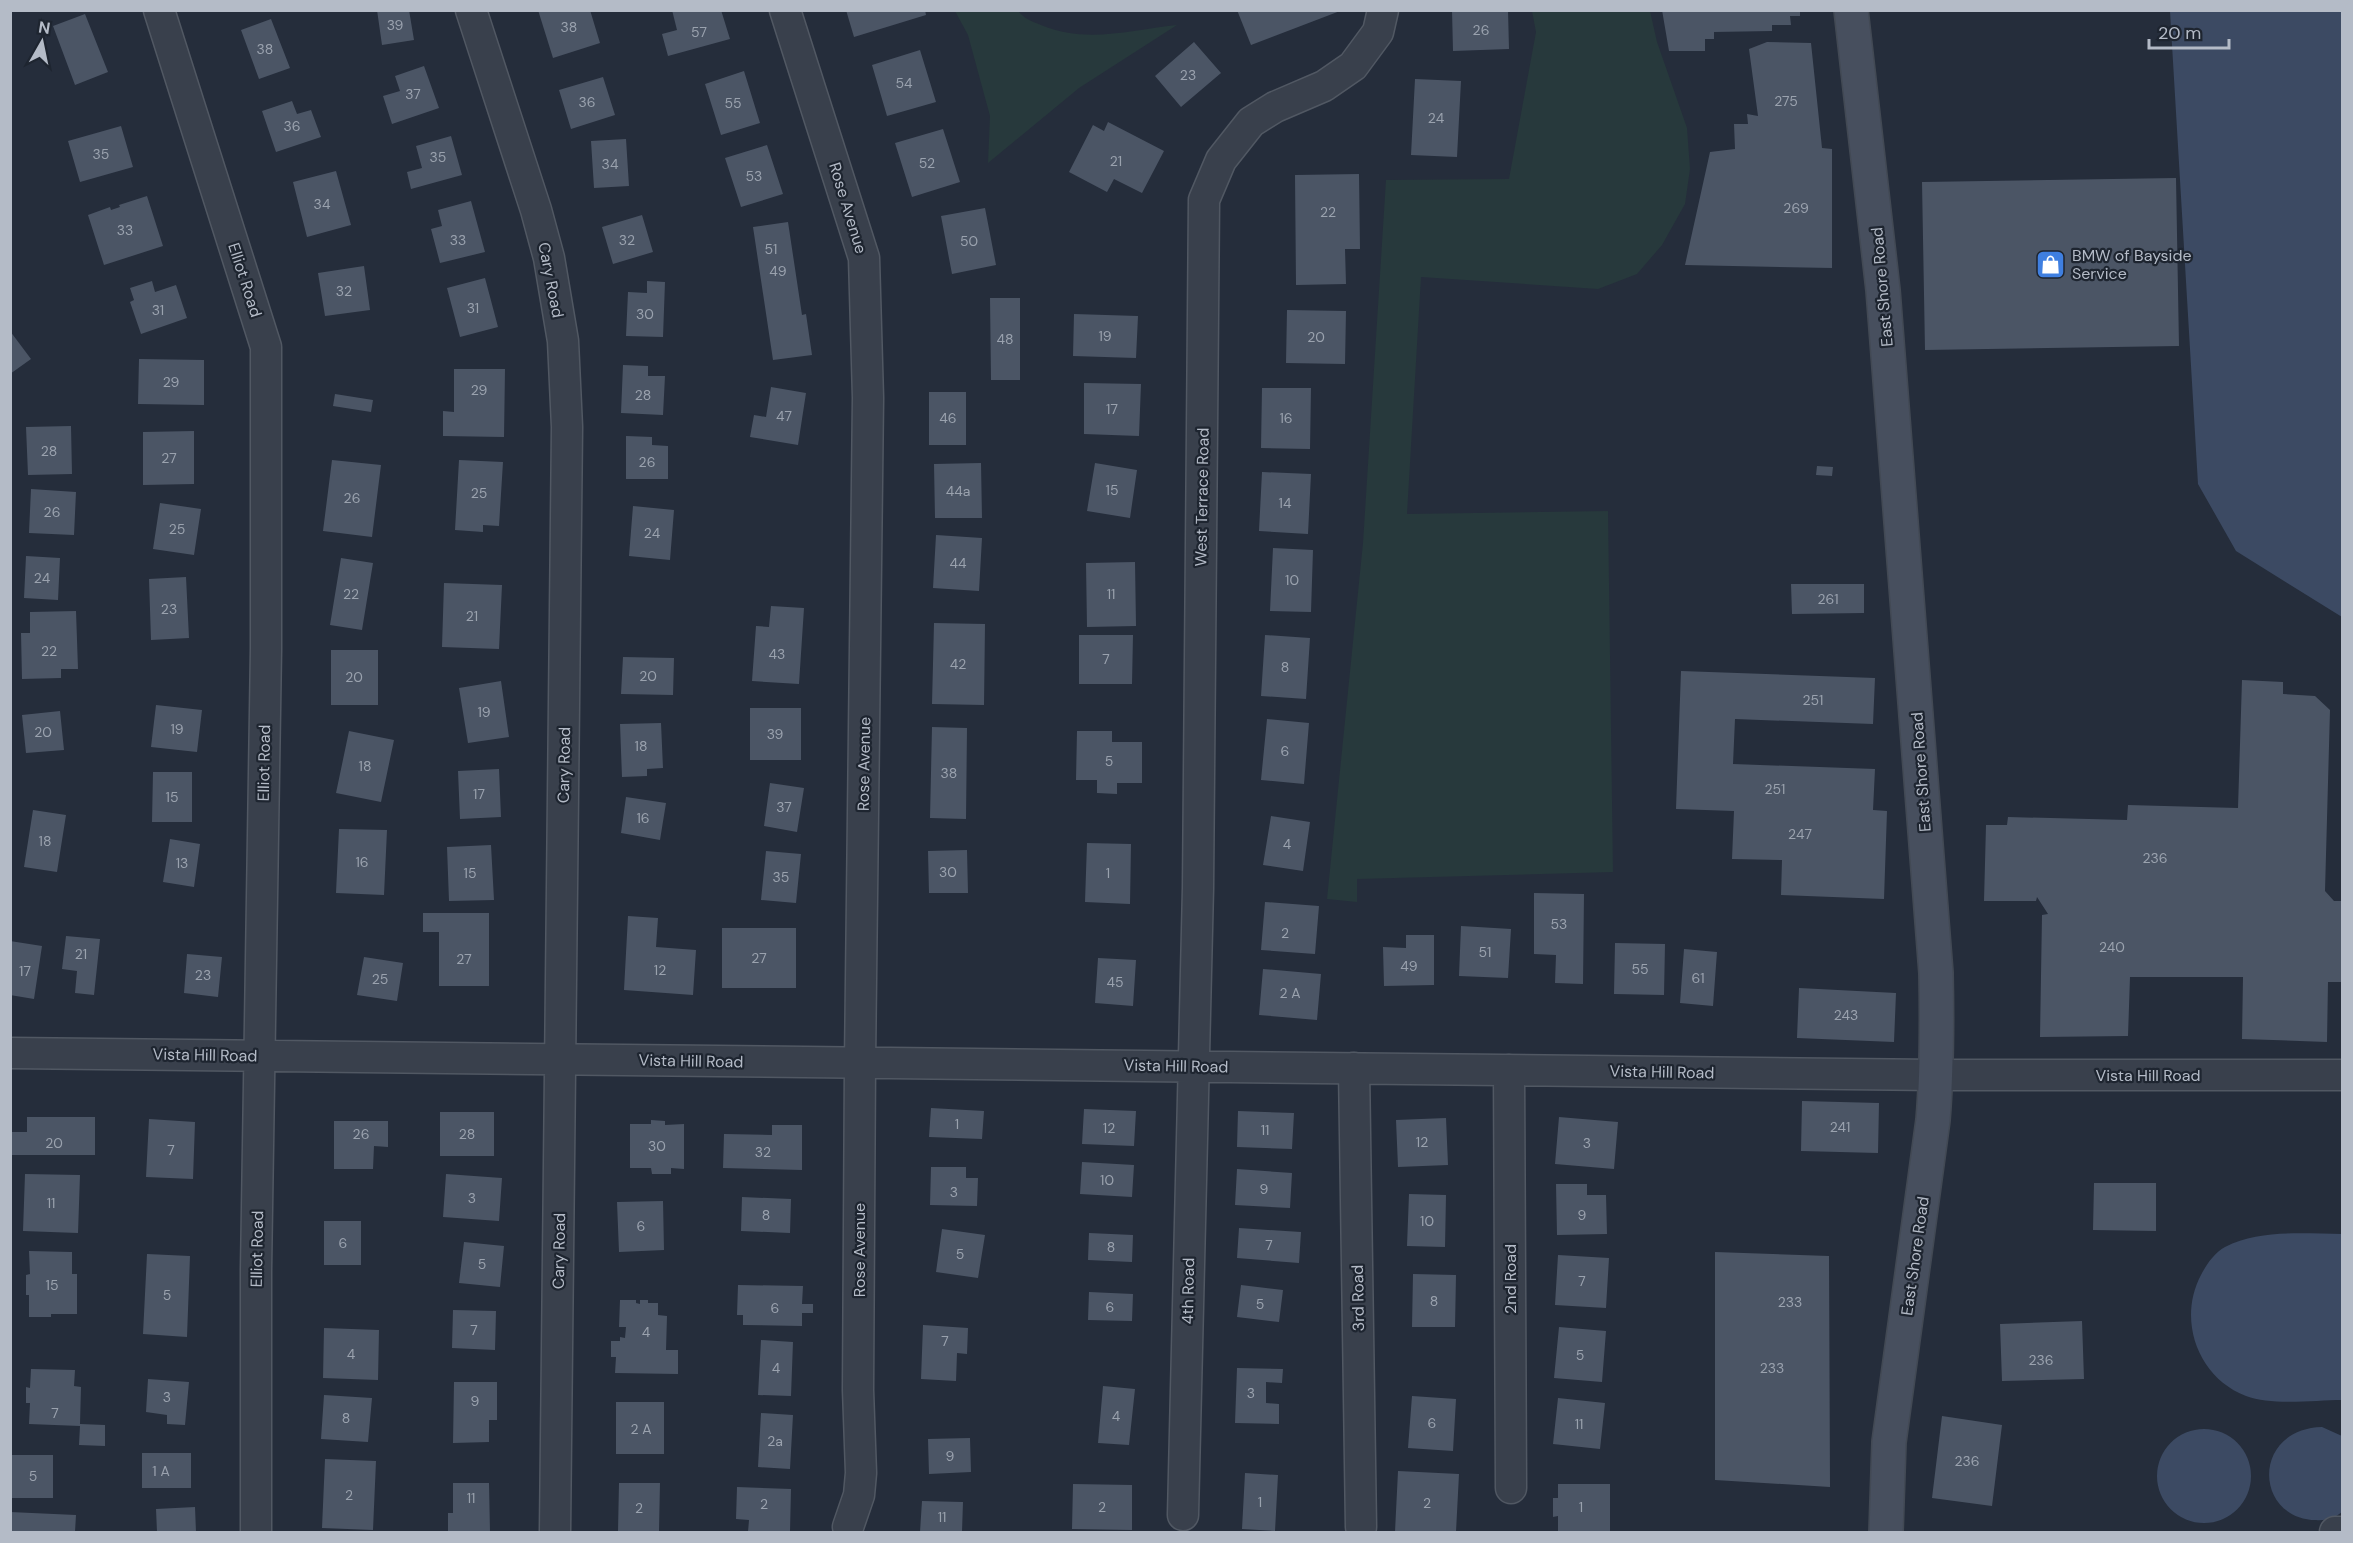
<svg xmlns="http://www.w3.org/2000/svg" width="2353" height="1543" viewBox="0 0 2353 1543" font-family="'DM Sans',sans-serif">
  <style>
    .green { fill: #27393c }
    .water { fill: #3c4a63 }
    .building { fill: #4b5565 }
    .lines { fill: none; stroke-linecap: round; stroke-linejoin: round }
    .street-casing { stroke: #515863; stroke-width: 33 }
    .secondary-casing { stroke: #424954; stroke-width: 36 }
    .street { stroke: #39404c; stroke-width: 30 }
    .secondary { stroke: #474f5e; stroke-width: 33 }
    .labels { text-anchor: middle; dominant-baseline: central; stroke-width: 4.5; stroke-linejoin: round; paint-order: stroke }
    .number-label { font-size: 14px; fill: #9aa2ae }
    .street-label { font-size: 16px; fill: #b4bbc7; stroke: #1e2530 }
    .poi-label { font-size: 16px; fill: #b4bbc7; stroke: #1e2530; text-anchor: start }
  </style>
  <rect width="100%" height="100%" fill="#252d3b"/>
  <!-- green -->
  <path class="green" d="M955 11H1018C1025 19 1031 21 1041 25 1086 44 1130 30 1177 25L1079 88 988 163 990 116 968 35Z
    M1532 11H1650L1657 42 1687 128 1690 169 1685 204 1662 245 1637 274 1598 289 1421 277 1407 514 1608 511 1613 872 1357 879V902L1327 899 1363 543 1386 180 1509 179 1536 32Z"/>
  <!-- water -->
  <path class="water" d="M2170 11H2342V617L2236 551 2198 484Z
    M2342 1234V1400C2315 1400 2272 1406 2246 1396 2198 1378 2177 1320 2201 1275 2206 1265 2215 1252 2225 1247 2261 1229 2304 1234 2342 1234Z
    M2322 1427 2342 1436V1512C2335 1518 2325 1521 2316 1520 2254 1519 2251 1429 2322 1427Z
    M2157 1476a47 47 0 1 1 94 0a47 47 0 1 1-94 0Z"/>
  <!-- building -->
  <path class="building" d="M377 10H409L414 40 382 45Z
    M538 10H590L600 43 553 58Z
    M672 10H721L730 39 668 56 662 34 677 30Z
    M846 10H925L926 15 854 37Z
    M1237 10H1340V11L1251 45Z
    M1452 10H1508L1509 49 1453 51Z
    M1662 10H1800V16H1790L1791 25H1772V31L1714 32V39H1705V51H1669Z
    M85 14 108 72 75 85 53 26Z
    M271 19 290 68 259 79 241 30Z
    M1194 42 1221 73 1181 107 1155 76Z
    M1767 42 1811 43 1822 148 1832 149V268L1685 265 1710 152 1735 149 1734 124H1748L1747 114 1758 116 1749 49Z
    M920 50 936 102 887 116 872 65Z
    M424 66 439 108 392 124 383 96 400 91 395 76Z
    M744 71 760 123 721 135 705 84Z
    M603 77 615 115 571 129 559 90Z
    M1415 79 1461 81 1457 157 1411 155Z
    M292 101 297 114 311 110 321 137 276 152 262 111Z
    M1108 122 1164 151 1142 193 1114 179 1107 192 1069 172 1093 125 1104 131Z
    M121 126 133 167 80 182 68 141Z
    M943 129 960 182 912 197 895 143Z
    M451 136 462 175 411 189 407 172 422 168 416 146Z
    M626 139 629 186 594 188 591 141Z
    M767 145 783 194 741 207 725 158Z
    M336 171 351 225 307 237 293 182Z
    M1359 174 1360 249H1345L1346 284 1296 285 1295 175Z
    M2176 178 2179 346 1925 350 1922 182Z
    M147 196 163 246 104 265 88 215 110 207 111 210 120 207 119 205Z
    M471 201 485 252 440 263 431 229 442 226 438 210Z
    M985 208 996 265 952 274 941 216Z
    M642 215 653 252 613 264 602 227Z
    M788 222 802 315 806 314 812 355 773 360 753 227Z
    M364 266 370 310 325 316 318 273Z
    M485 278 498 327 460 337 447 288Z
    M152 281 155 292 176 285 187 318 141 334 130 302 134 300 130 288Z
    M647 281 665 282 663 337 626 336 628 292 647 293Z
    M990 298H1020V380H991Z
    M1287 310 1346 311 1345 364 1286 363Z
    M1074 314 1138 316 1136 358 1073 356Z
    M10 331 31 359 10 374Z
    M139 359 204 360V405L138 404Z
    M623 365 648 366V376H665L663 415 621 413Z
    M454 369H505L504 437 443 436V411L454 412Z
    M1084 383 1141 384 1139 436 1084 434Z
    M771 387 806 393 798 445 750 437 754 415 766 417Z
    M1262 388H1311L1310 449 1261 448Z
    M929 392H966V445H929Z
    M335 394 373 400 371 412 333 406Z
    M71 426 72 474 28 475 26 427Z
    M194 431V484L143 485V432Z
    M626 436 652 437V445L668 446V479H626Z
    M332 460 381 465 372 537 323 531Z
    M459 460 503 462 499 526 483 525V532L455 530Z
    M981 463 982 518H935L934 464Z
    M1095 463 1137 470 1130 518 1087 511Z
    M1817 466 1833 467 1832 476 1816 475Z
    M1262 472 1311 474 1308 534 1259 531Z
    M31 489 76 492 74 535 29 533Z
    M160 503 201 509 194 555 153 549Z
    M633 506 674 510 670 560 629 556Z
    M936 535 982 538 979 591 933 588Z
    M1273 548 1313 550 1311 612 1270 611Z
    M26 556 60 558 58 600 24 598Z
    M341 558 373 563 362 630 330 625Z
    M1135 562 1136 626 1087 627 1086 563Z
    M186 577 189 638 151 640 149 579Z
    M444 583 502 585 499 649 442 647Z
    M1791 584H1864V613L1792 614Z
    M771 606 804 608 799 684 752 681 756 626 769 627Z
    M76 611 78 669H61V678L22 679 21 633H30V612Z
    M934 623 985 624 984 705 932 704Z
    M1079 635H1133L1132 684H1079Z
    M1265 635 1310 638 1306 699 1261 696Z
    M331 650H378V705H331Z
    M623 657 674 658 673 695 621 694Z
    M1681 671 1875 678 1873 724 1735 719 1733 764 1875 769 1873 810 1887 811 1884 899 1781 895 1782 860 1732 859 1734 811 1676 809Z
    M2242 680 2283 682V694L2315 696 2330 710 2325 891 2334 901H2342V982H2328L2327 1042 2242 1039 2243 977H2130L2128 1036 2040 1037 2042 915 2048 914 2037 897 2036 901H1984L1986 825H2007L2008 817 2127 820 2128 805 2238 808Z
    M501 681 509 737 468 743 459 688Z
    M156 705 202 710 197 752 151 747Z
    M750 708H801V760H750Z
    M60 711 64 750 26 753 22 715Z
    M1267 719 1309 723 1304 784 1261 780Z
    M661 723 663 768 647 769V776L622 777 620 724Z
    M932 727 967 728 966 819 930 818Z
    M349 731 394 740 381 802 336 793Z
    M1077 731H1112V742H1142V783H1117V794L1097 793V780H1076Z
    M499 769 501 817 460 819 458 771Z
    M153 772H192V822H152Z
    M770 783 804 788 797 832 764 826Z
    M626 797 666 803 660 840 621 833Z
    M33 810 66 815 57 872 24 867Z
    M1271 816 1310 822 1303 871 1263 865Z
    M339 829 387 830 384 895 336 893Z
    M170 839 200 844 194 887 163 882Z
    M1087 843 1131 844 1130 904 1085 902Z
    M491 845 494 900 449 901 447 847Z
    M967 850 968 893H929L928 851Z
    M766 851 801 854 796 903 761 900Z
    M1534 893 1584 894 1583 984 1555 983 1556 955 1534 954Z
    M1265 902 1319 906 1315 954 1261 950Z
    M423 913H489V986H439V932H423Z
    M628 916 658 918 656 947 696 950 693 995 624 990Z
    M1461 926 1511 929 1508 978 1459 976Z
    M722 928H796V988H722Z
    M1406 935H1434V985L1384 986 1383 947 1406 948Z
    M66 936 100 939 94 995 75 993 77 971 62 969Z
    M10 941 42 946 34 999 10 995Z
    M1615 943 1665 944 1664 995 1614 994Z
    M1684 949 1717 952 1713 1006 1680 1003Z
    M187 954 222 957 218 997 184 993Z
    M364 957 403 963 397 1001 357 995Z
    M1098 958 1136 960 1133 1006 1095 1003Z
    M1263 969 1321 974 1317 1020 1259 1015Z
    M1799 988 1896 993 1894 1042 1797 1038Z
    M1802 1101 1879 1103 1878 1153 1801 1151Z
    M931 1108 984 1111 982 1139 929 1137Z
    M1084 1109 1136 1111 1134 1146 1082 1144Z
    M1238 1111 1294 1113 1292 1149 1237 1147Z
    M440 1112H494V1156H440Z
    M27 1117H95V1155H12V1132H27Z
    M1559 1117 1618 1122 1614 1169 1555 1164Z
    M1446 1118 1448 1165 1398 1167 1396 1120Z
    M149 1119 195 1122 193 1179 146 1177Z
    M651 1120 665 1121V1125L684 1124V1169L671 1168V1174H652L651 1168H630V1124H651Z
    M334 1121H388V1147L374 1146 373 1169H334Z
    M772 1125H802V1170L723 1168 724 1134 772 1135Z
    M1082 1162 1134 1165 1132 1197 1080 1194Z
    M931 1167H966V1178H978L977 1206 930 1205Z
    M1237 1169 1292 1173 1290 1208 1235 1205Z
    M25 1174 80 1175 78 1233 23 1231Z
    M446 1174 502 1178 499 1221 443 1217Z
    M2094 1183H2156V1231L2093 1230Z
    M1556 1184H1587V1195H1606L1607 1234 1557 1235Z
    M1409 1194 1446 1195 1445 1247 1407 1246Z
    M742 1197 791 1199 790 1233 741 1231Z
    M663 1201 664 1250 619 1252 617 1202Z
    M324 1221H361V1265H324Z
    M1239 1228 1301 1232 1299 1263 1237 1258Z
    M942 1229 985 1235 978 1278 936 1272Z
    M1089 1233 1133 1235 1132 1262 1088 1260Z
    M464 1242 504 1246 500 1287 459 1283Z
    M29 1251 72 1252V1274H77V1314H51V1317H29V1295H26V1275L30 1274Z
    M1715 1252 1829 1256 1830 1487 1715 1480Z
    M147 1254 190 1256 187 1337 143 1334Z
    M1558 1255 1609 1258 1606 1308 1555 1305Z
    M1413 1274 1456 1275 1455 1327H1412Z
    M738 1285 803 1286 802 1304H813V1313H802V1326L743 1325V1315H737Z
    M1241 1285 1283 1290 1279 1322 1237 1317Z
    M1089 1292 1133 1294 1132 1321 1088 1320Z
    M620 1300H636V1303L640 1304V1300H648V1303H658V1315L667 1316 666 1350H678V1374L615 1373 616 1357H611V1341H620V1337L625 1338 626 1327H619Z
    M453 1310 496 1311 495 1350 452 1348Z
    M2082 1321 2084 1379 2002 1381 2000 1324Z
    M923 1325 968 1328 967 1354 957 1353 956 1381 921 1379Z
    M1559 1327 1606 1331 1602 1382 1554 1378Z
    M324 1328 379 1330 378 1380 323 1378Z
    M761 1340 793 1342 791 1396 758 1395Z
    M1237 1368 1283 1369 1282 1383 1266 1382V1403L1279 1404V1424L1235 1423Z
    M31 1369 75 1370 74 1386 81 1387 80 1424 105 1425V1446L79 1445 80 1426 29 1424 30 1403H26V1387L30 1388Z
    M148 1379 189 1382 185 1425 167 1424V1415L146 1412Z
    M454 1382H497V1420H489V1442L453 1443Z
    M1103 1386 1135 1389 1129 1445 1098 1443Z
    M324 1395 372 1398 368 1442 321 1439Z
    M1412 1396 1456 1399 1453 1451 1408 1448Z
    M1558 1398 1605 1403 1600 1449 1553 1444Z
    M616 1402H664V1454H616Z
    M761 1413 793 1415 790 1469 758 1467Z
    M1942 1416 2002 1425 1992 1506 1932 1498Z
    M970 1438 971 1472 929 1474 928 1439Z
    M142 1453H191V1488H142Z
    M12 1455H53V1498H12Z
    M325 1459 376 1461 373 1530 322 1528Z
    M1398 1471 1459 1474 1456 1532H1395Z
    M1245 1473 1278 1475 1275 1531 1242 1529Z
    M453 1483H489L490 1532H448V1513H453Z
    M619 1483H660L659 1532H618Z
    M1073 1484 1132 1485V1530L1072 1529Z
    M1558 1484H1610V1532H1558V1516L1553 1517V1498H1558Z
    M737 1487 791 1489 790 1532H748L749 1520 736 1519Z
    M922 1501 963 1502 962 1532H920Z
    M195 1507 196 1532H157L156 1509Z
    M10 1512 76 1515 75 1532H10Z"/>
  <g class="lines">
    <defs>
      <path id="street" d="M159 10 266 347V649L256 1270V1532
        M471 10 536 210 549 258 563 341 567 427 555 1532
        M785 10 864 258 868 398 860 1063 858 1390 861 1473 859 1495 848 1527
        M10 1053 1937 1075H2342
        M1354 1068 1361 1527
        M1509 1070 1511 1488
        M1183 1515 1198 888 1204 200 1221 160 1251 122 1275 107 1324 86 1353 66 1378 32 1383 10
        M2335 1532H2342"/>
      <path id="secondary" d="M1851 10 1883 290 1936 973C1937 1022 1937 1071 1933 1120L1889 1442 1886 1532"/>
    </defs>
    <!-- street casing -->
    <use href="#street" class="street-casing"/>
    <!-- secondary casing -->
    <use href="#secondary" class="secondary-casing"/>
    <!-- street -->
    <use href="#street" class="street"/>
    <!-- secondary -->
    <use href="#secondary" class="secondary"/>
  </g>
  <!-- icons -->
  <defs>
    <symbol id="shop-square" viewBox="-11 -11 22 22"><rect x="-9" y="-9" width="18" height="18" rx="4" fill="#3f7fe0" stroke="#1e2530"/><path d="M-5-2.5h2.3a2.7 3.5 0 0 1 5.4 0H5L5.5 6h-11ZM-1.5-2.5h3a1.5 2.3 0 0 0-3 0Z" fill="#fff"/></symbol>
  </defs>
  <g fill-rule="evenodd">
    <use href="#shop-square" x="2034" y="248" width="33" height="33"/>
  </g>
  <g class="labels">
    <!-- number labels -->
    <g class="number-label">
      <text x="395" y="25">39</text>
      <text x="569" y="27">38</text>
      <text x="1481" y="30">26</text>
      <text x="699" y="32">57</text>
      <text x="265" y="49">38</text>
      <text x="1188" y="75">23</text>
      <text x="904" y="83">54</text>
      <text x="413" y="94">37</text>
      <text x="1786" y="101">275</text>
      <text x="587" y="102">36</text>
      <text x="733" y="103">55</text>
      <text x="1436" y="118">24</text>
      <text x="292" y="126">36</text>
      <text x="101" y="154">35</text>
      <text x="438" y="157">35</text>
      <text x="1116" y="161">21</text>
      <text x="927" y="163">52</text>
      <text x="610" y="164">34</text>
      <text x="754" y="176">53</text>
      <text x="322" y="204">34</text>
      <text x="1796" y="208">269</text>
      <text x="1328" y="212">22</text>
      <text x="125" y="230">33</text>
      <text x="458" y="240">33</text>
      <text x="627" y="240">32</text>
      <text x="969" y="241">50</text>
      <text x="771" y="249">51</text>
      <text x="778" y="271">49</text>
      <text x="344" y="291">32</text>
      <text x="473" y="308">31</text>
      <text x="158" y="310">31</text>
      <text x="645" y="314">30</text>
      <text x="1105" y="336">19</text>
      <text x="1316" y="337">20</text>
      <text x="1005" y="339">48</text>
      <text x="171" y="382">29</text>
      <text x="479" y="390">29</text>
      <text x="643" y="395">28</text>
      <text x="1112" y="409">17</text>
      <text x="784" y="416">47</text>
      <text x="948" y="418">46</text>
      <text x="1286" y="418">16</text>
      <text x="49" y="451">28</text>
      <text x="169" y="458">27</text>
      <text x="647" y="462">26</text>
      <text x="1112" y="490">15</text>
      <text x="958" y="491">44a</text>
      <text x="479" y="493">25</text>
      <text x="352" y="498">26</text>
      <text x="1285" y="503">14</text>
      <text x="52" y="512">26</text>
      <text x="177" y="529">25</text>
      <text x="652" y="533">24</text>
      <text x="958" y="563">44</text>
      <text x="42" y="578">24</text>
      <text x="1292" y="580">10</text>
      <text x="351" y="594">22</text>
      <text x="1111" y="594">11</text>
      <text x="1828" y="599">261</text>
      <text x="169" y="609">23</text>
      <text x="472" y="616">21</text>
      <text x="49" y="651">22</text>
      <text x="777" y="654">43</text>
      <text x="1106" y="659">7</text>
      <text x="958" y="664">42</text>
      <text x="1285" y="667">8</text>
      <text x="648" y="676">20</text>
      <text x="354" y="677">20</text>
      <text x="1813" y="700">251</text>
      <text x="484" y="712">19</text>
      <text x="177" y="729">19</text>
      <text x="43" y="732">20</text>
      <text x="775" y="734">39</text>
      <text x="641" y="746">18</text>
      <text x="1285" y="751">6</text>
      <text x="1109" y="761">5</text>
      <text x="365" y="766">18</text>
      <text x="949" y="773">38</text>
      <text x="1775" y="789">251</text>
      <text x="479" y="794">17</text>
      <text x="172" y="797">15</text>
      <text x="784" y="807">37</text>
      <text x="643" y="818">16</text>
      <text x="1800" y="834">247</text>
      <text x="45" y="841">18</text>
      <text x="1287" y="844">4</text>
      <text x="2155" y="858">236</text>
      <text x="362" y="862">16</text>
      <text x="182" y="863">13</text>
      <text x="948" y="872">30</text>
      <text x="470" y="873">15</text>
      <text x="1108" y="873">1</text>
      <text x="781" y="877">35</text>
      <text x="1559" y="924">53</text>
      <text x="1285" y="933">2</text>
      <text x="2112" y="947">240</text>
      <text x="1485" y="952">51</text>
      <text x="81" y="954">21</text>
      <text x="759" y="958">27</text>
      <text x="464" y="959">27</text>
      <text x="1409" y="966">49</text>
      <text x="1640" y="969">55</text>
      <text x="660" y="970">12</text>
      <text x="25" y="971">17</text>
      <text x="203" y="975">23</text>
      <text x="1698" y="978">61</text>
      <text x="380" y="979">25</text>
      <text x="1115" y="982">45</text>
      <text x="1290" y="993">2 A</text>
      <text x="1846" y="1015">243</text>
      <text x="957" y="1124">1</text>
      <text x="1840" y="1127">241</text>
      <text x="1109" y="1128">12</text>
      <text x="1265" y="1130">11</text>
      <text x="361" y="1134">26</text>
      <text x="467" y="1134">28</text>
      <text x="1422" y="1142">12</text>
      <text x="54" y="1143">20</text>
      <text x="1587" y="1143">3</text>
      <text x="657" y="1146">30</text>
      <text x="171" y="1150">7</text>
      <text x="763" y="1152">32</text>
      <text x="1107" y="1180">10</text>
      <text x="1264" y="1189">9</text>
      <text x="954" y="1192">3</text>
      <text x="472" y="1198">3</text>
      <text x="51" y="1203">11</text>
      <text x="766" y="1215">8</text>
      <text x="1582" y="1215">9</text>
      <text x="1427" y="1221">10</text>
      <text x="641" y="1226">6</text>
      <text x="343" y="1243">6</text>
      <text x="1269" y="1245">7</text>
      <text x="1111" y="1247">8</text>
      <text x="960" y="1254">5</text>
      <text x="482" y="1264">5</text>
      <text x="1582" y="1281">7</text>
      <text x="52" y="1285">15</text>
      <text x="167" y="1295">5</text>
      <text x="1434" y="1301">8</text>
      <text x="1790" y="1302">233</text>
      <text x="1260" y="1304">5</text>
      <text x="1110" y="1307">6</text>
      <text x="775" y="1308">6</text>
      <text x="474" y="1330">7</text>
      <text x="646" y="1332">4</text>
      <text x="945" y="1341">7</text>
      <text x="351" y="1354">4</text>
      <text x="1580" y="1355">5</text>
      <text x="2041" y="1360">236</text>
      <text x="776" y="1368">4</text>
      <text x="1772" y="1368">233</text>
      <text x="1251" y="1393">3</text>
      <text x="167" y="1397">3</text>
      <text x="475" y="1401">9</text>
      <text x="55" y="1413">7</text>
      <text x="1116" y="1416">4</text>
      <text x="346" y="1418">8</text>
      <text x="1432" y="1423">6</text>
      <text x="1579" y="1424">11</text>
      <text x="641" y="1429">2 A</text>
      <text x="775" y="1441">2a</text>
      <text x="950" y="1456">9</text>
      <text x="1967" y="1461">236</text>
      <text x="161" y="1471">1 A</text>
      <text x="33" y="1476">5</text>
      <text x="349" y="1495">2</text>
      <text x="471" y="1498">11</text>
      <text x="1260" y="1502">1</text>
      <text x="1427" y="1503">2</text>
      <text x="764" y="1504">2</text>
      <text x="1102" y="1507">2</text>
      <text x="1581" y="1507">1</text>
      <text x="639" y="1508">2</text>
      <text x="942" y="1517">11</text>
    </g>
    <!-- street labels -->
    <g class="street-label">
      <text transform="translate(848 208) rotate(73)">Rose Avenue</text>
      <text transform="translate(245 280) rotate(72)">Elliot Road</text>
      <text transform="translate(551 280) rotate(79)">Cary Road</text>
      <text transform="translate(1882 287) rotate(-95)">East Shore Road</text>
      <text transform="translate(1202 497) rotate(-89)">West Terrace Road</text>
      <text transform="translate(264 763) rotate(-89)">Elliot Road</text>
      <text transform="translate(864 764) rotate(-89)">Rose Avenue</text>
      <text transform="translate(564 765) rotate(-89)">Cary Road</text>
      <text transform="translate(1921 772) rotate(-94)">East Shore Road</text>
      <text transform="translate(205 1055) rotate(1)">Vista Hill Road</text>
      <text transform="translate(691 1061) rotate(1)">Vista Hill Road</text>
      <text transform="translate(1176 1066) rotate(1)">Vista Hill Road</text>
      <text transform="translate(1662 1072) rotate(1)">Vista Hill Road</text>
      <text x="2148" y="1075">Vista Hill Road</text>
      <text transform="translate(257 1249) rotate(-89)">Elliot Road</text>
      <text transform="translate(859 1250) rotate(-90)">Rose Avenue</text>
      <text transform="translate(559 1251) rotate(-89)">Cary Road</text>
      <text transform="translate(1915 1256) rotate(-82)">East Shore Road</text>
      <text transform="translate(1510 1279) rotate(-90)">2nd Road</text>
      <text transform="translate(1188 1291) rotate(-89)">4th Road</text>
      <text transform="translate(1358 1298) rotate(-91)">3rd Road</text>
    </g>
    <!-- poi labels -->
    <g class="poi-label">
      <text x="2072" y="255">BMW of Bayside<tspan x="2072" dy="18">Service</tspan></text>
    </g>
  </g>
  <!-- border -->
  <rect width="2353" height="1543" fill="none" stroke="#b4bbc7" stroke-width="24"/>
  <!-- north arrow -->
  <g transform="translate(42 42) rotate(9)" stroke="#1e2530" stroke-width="4.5" paint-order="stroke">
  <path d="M0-4.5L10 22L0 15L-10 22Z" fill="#b4bbc7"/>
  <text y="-9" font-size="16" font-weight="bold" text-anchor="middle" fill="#b4bbc7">N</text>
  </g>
  <!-- scale -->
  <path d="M2149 39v9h80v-9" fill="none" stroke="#b4bbc7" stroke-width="3"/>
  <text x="2158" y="39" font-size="18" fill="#b4bbc7" stroke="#1e2530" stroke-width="4.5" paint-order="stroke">20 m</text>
</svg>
